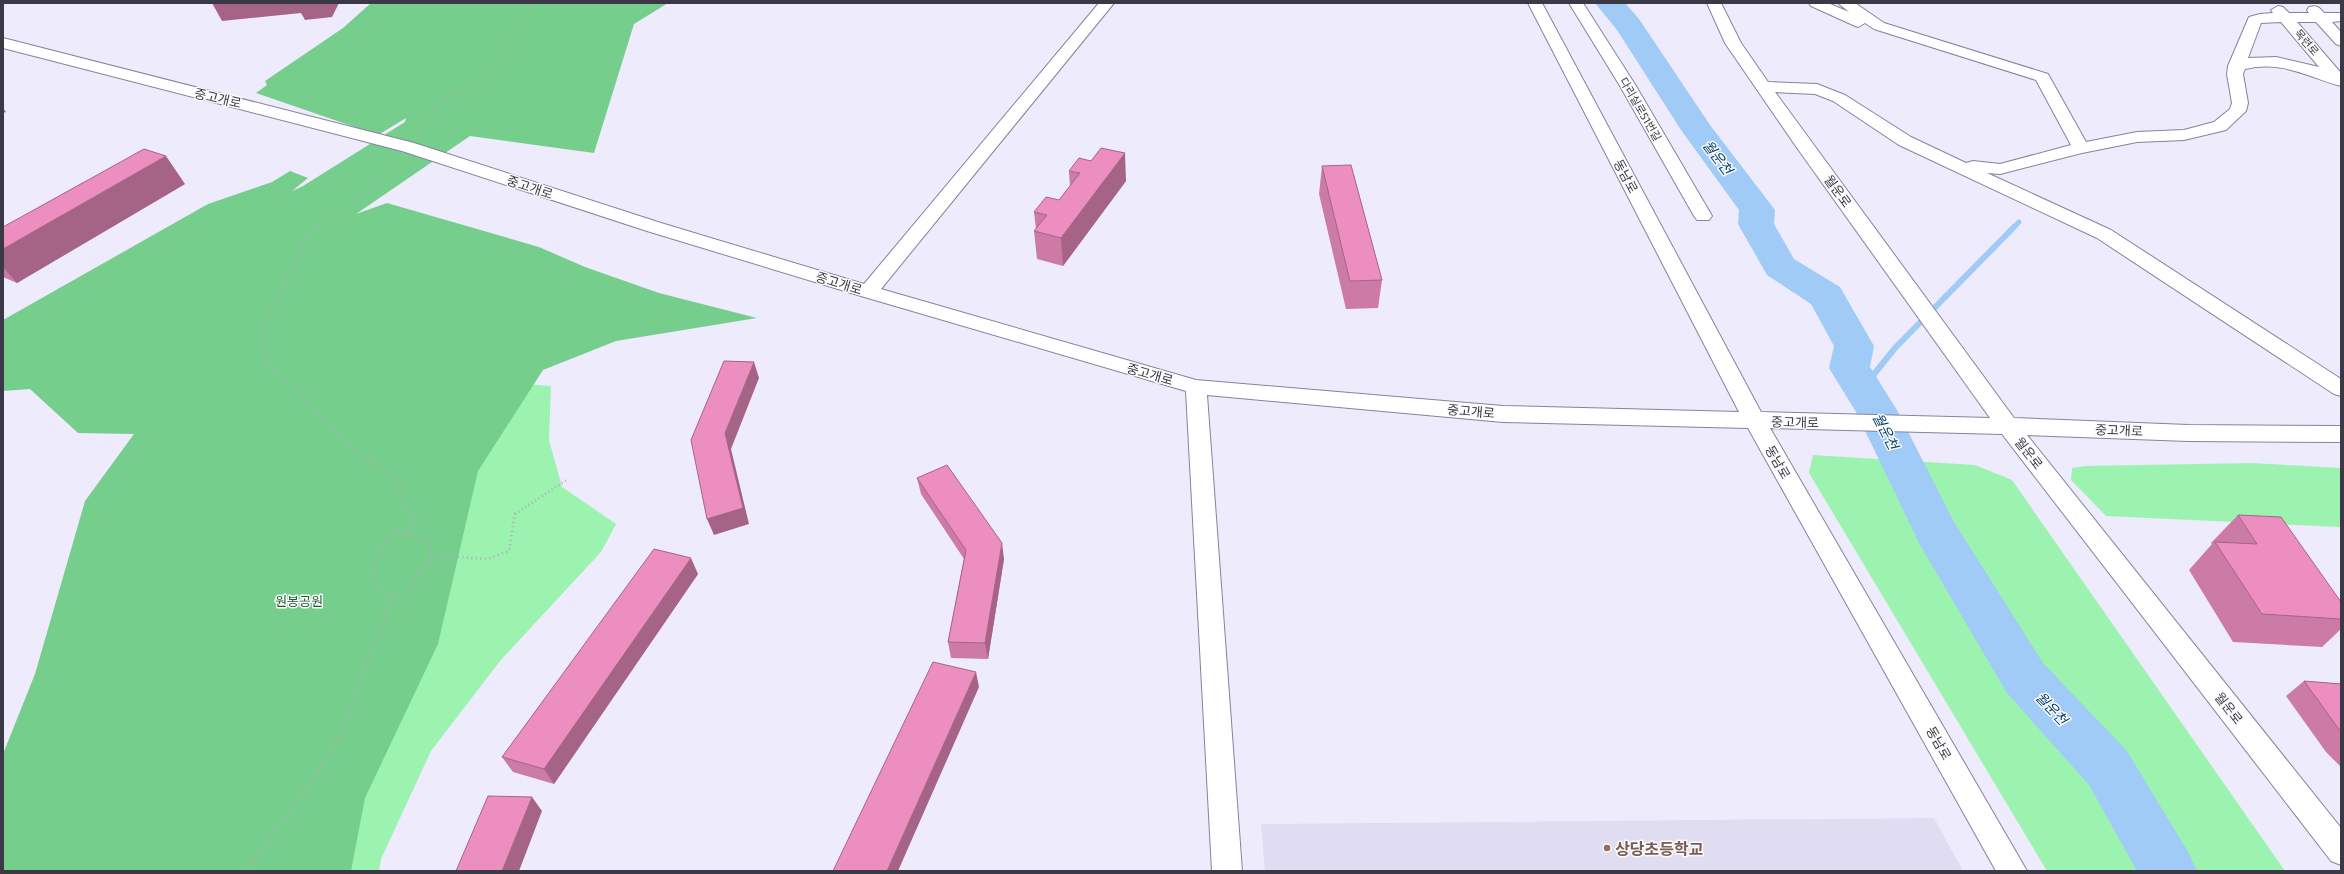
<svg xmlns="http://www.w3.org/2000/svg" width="2344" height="874" viewBox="0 0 2344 874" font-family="'Exo 2','Noto Sans KR',sans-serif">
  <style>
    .built { fill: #e0dcf2 }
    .green { fill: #9cf3b0 }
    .forest { fill: #76ce8c }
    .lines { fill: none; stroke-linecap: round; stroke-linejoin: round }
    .stream-far1 { stroke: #9fcbf6; stroke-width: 5 }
    .stream { stroke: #9fcbf6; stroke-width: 6 }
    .river { fill: #9fcbf6; fill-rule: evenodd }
    .minor-casing { stroke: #87829d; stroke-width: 2 }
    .path-far2 { stroke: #b0adbd; stroke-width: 2; stroke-dasharray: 0.5 2; stroke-linecap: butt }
    .path-far1 { stroke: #b0adbd; stroke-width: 2.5; stroke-dasharray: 1 3; stroke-linecap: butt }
    .path { stroke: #b0adbd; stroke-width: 3; stroke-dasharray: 1 3.5; stroke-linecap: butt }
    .minor { fill: #fff; fill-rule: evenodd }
    .wall { fill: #cb7ba5 }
    .shaded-wall { fill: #a56486 }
    .building { fill: #ec8fc0; stroke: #a56486 }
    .education-dot { fill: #8d6e63; stroke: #fbfbfb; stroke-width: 1.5 }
    .labels { text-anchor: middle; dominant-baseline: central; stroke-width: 3; stroke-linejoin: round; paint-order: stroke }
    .far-street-label { font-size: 11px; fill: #3b3945; stroke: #fbfbfb }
    .street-label { font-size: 13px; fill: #3b3945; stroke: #fbfbfb }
    .park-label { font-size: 13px; fill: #1c5a30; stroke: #fbfbfb }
    .water-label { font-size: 14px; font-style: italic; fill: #04406c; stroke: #fbfbfb }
    .near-education-label { font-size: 16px; font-weight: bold; fill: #785e54; stroke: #fbfbfb; text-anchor: start }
  </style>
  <rect width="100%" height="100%" fill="#eeebfd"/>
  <!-- built -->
  <path class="built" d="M1934 818 1963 871H1265L1261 824Z"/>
  <!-- green -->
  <path class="green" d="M482 381 551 386 549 440 562 487 616 524 601 552 500 661 431 751 381 859 379 871H3Z
    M1813 455 1975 465 2012 480 2285 871H2047L1809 473Z
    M2252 463 2341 468V527L2106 516 2071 480 2072 468 2085 466Z"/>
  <!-- forest -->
  <path class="forest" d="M371 3H668L634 24 594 153 470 136 356 214 387 203 539 247 585 267 659 293 757 318 616 341 543 370 478 471 438 644 365 798 351 871H3V754L35 674 85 501 134 434 78 433 30 389 3 391V320L208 204 272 182 290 171 308 178 292 191 303 186 405 122 406 118 378 135 256 93 267 85 265 81 343 28Z"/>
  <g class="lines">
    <!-- stream-far1 -->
    <path class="stream-far1" d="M2013 228 2019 222"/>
    <!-- stream -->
    <path class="stream" d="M1862 389 1895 348 2014 227"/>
    <!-- river -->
    <path class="river" d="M1595 3H1625L1639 19 1710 125 1775 210 1774 224 1794 259 1840 287 1874 346 1870 367 1897 410 1954 522 2043 663 2127 751 2188 852 2197 871H2137L2089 785 2007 693 1920 545 1856 412 1829 368 1834 346 1811 304 1767 275 1738 224 1739 210 1681 130 1617 30Z"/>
    <defs>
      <path id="minor" d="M1099 3H1114L881 289 1196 380 1503 406 1739 412 1528 3H1542L1761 412 1990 418 1795 145 1725 43 1707 3H1721L1741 43 1768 82 1817 84 1845 95 1911 137 1966 163 1973 161 2000 164 2071 145 2036 80 1874 29 1865 23 1858 27 1853 25 1811 6 1809 3H1828L1849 12 1838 3H1855L1884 23 2048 74 2086 142 2137 132 2184 130 2214 122 2230 109 2232 103 2227 74 2228 66 2249 17 2260 14 2273 13 2271 10 2278 6 2283 7 2289 13H2309L2307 10 2309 7C2317 5 2319 7 2324 13H2341V21L2332 22 2341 32V46L2336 44 2316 22H2297L2341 73V86C2307 77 2282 60 2245 69L2243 74 2248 103 2246 111 2226 130 2184 140 2137 142 2082 153 2000 174 1987 173 2111 230 2341 379V396L2334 394 2097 238 1899 145 1833 101 1815 94 1775 92 2014 418 2188 425 2341 426V442L2188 441 2027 435 2341 828V865L2331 861 2002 434 1770 428 2027 871H1996L1748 428 1503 422 1207 395 1242 871H1212L1186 391 861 296 647 231 402 151 3 48V38L414 143 661 223 864 284ZM2281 22 2319 67 2276 57 2248 58 2261 23Z
        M1569 3H1583L1636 86 1712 216 1709 220H1697L1694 216 1620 86Z"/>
    </defs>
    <!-- minor casing -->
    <use href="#minor" class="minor-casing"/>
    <!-- path-far2 -->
    <path class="path-far2" d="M418 133 436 107 478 80 503 51 535 3
      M317 228 358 201 395 161"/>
    <!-- path-far1 -->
    <path class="path-far1" d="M318 227 310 232 266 321 265 363 296 387 323 421 350 447 400 481V499L411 514
      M515 514 568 479"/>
    <!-- path -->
    <path class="path" d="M395 532 417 536 431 547V561L406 591 392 597 378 587 372 572 380 546Z
      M407 534 413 517 410 513
      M431 555 487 559 509 551 515 513
      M247 871 316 775 342 732 392 597"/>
    <!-- minor -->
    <use href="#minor" class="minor"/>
  </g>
  <!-- wall -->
  <path class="wall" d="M1322 166 1382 280 1378 308 1346 309 1319 194Z
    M1069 171 1126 181 1063 266 1037 259 1034 231 1036 229 1034 212 1059 200 1070 187Z
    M185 184 17 283 3 277V227Z
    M917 478 1004 559 988 659 951 658 948 642 964 559 921 494Z
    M2238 515 2341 602V629L2322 647 2233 642 2189 570 2212 544 2211 543Z
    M698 574 554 784 513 772 502 757Z
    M2304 681 2341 684V767L2326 752 2286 696Z"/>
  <!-- shaded-wall -->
  <path class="shaded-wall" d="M212 3H339L332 17 305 20 301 13 222 21Z
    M3 108 6 112 3 113Z
    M1125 153 1126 181 1063 266 1061 238Z
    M166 156 185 184 17 283 3 267V249Z
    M754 362 759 378 731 449 749 524 714 535 707 519 725 433Z
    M1002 543 1004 559 988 659 985 643Z
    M691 558 698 574 554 784 544 769Z
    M976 672 979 687 898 871H887Z
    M532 797 542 811 519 871H502Z"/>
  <!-- building -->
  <path class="building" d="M1101 148 1125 153 1061 238 1034 231 1047 215 1034 212 1046 197 1059 200 1080 173 1069 171 1079 158 1091 161Z
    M144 149 166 156 3 249V227Z
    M1351 165 1382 280 1350 281 1322 166Z
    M724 361 754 362 725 433 743 508 707 519 691 440Z
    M947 465 1002 543 985 643 948 642 966 550 917 478Z
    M2238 515 2281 517 2341 602V619L2262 614 2215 542 2257 544Z
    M654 549 691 558 544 769 502 757Z
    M933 662 976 672 887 871H833Z
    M2304 681 2341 684V732Z
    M488 796 532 797 502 871H456Z"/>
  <!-- markers -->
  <circle class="education-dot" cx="1607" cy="848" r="4"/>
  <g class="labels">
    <!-- far-street labels -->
    <g class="far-street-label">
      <text transform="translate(2307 42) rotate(49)">목련로</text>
      <text transform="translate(1641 109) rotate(60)">다리실로51번길</text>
    </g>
    <!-- street labels -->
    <g class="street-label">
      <text transform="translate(218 98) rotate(13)">중고개로</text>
      <text transform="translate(1626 176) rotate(62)">동남로</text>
      <text transform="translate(530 187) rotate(18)">중고개로</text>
      <text transform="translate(1838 191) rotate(54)">월운로</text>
      <text transform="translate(839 283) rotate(17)">중고개로</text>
      <text transform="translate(1150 374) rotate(16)">중고개로</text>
      <text transform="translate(1471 411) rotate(5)">중고개로</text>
      <text transform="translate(1795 422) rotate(1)">중고개로</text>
      <text transform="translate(2119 430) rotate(2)">중고개로</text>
      <text transform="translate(2029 453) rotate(52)">월운로</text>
      <text transform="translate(1778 462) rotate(60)">동남로</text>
      <text transform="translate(2229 708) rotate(52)">월운로</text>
      <text transform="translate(1939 743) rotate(60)">동남로</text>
    </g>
    <!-- park labels -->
    <g class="park-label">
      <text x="299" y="601">원봉공원</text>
    </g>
    <!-- water labels -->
    <g class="water-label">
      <text transform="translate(1718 157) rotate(53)">월운천</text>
      <text transform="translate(1886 431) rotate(63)">월운천</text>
      <text transform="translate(2052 708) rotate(47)">월운천</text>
    </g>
    <!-- near-education labels -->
    <g class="near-education-label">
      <text x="1615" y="848">상당초등학교</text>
    </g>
  </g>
  <!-- border -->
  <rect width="2344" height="874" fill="none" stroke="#3b3945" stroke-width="8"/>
</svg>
